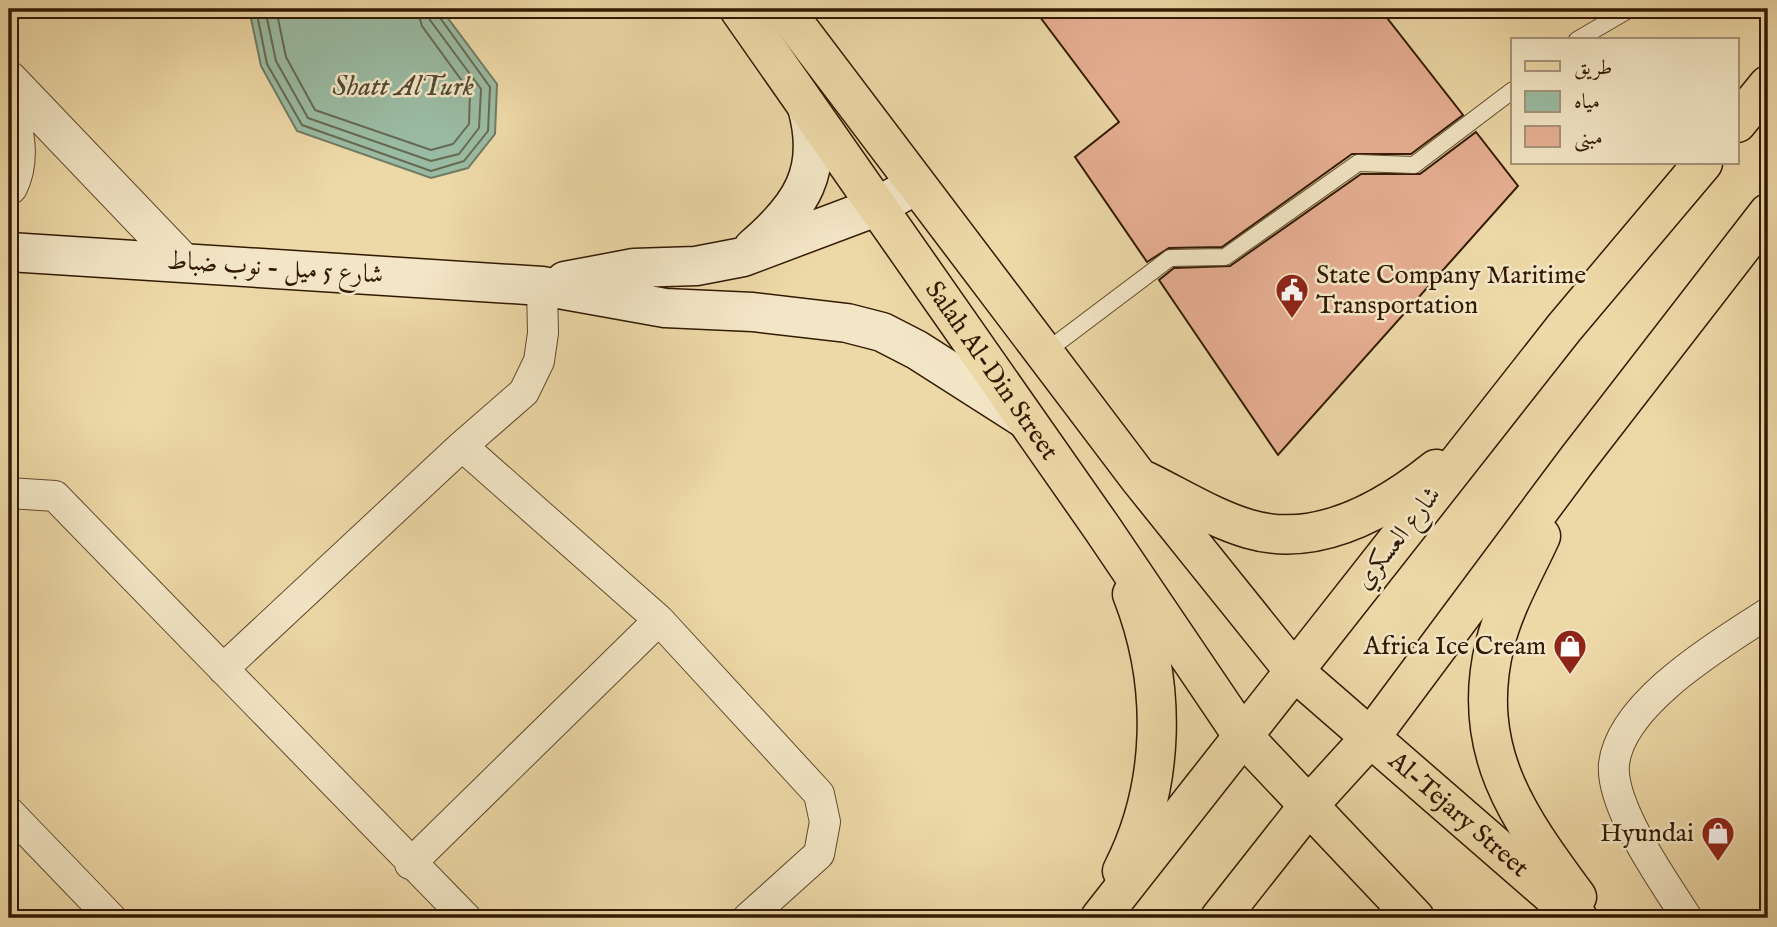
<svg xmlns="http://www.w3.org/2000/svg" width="1777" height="927" viewBox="0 0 1777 927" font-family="'IM FELL English',Amiri,serif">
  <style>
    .water { fill: #9abba3; stroke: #707b63; stroke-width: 2 }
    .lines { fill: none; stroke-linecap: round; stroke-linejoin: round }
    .shore { stroke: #666a52; stroke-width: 2 }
    .building { fill: #e7af93; stroke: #321a02; stroke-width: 2 }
    .service-casing { stroke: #614a2b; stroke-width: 18 }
    .minor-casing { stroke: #614a2b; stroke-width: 32 }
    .tertiary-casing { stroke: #614a2b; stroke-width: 39 }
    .secondary-casing { stroke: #321a02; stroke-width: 41 }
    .primary-casing { stroke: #321a02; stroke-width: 41 }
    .service { stroke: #f3e6c6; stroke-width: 16 }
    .minor { stroke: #f3e6c6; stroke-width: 30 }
    .tertiary { stroke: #f3e6c6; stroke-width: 37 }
    .secondary { stroke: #f3e6c6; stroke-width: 38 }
    .primary { stroke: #edd8a7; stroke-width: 38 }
    .labels { text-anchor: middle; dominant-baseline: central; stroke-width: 5; stroke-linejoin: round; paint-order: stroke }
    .street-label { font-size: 26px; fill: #321a02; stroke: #f3e6c6 }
    .poi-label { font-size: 26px; fill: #321a02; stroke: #f3e6c6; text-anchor: end }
    .water-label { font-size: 28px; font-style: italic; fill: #514a32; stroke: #f3e6c6 }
  </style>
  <rect width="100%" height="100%" fill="#edd8a7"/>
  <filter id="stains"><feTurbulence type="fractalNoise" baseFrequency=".00286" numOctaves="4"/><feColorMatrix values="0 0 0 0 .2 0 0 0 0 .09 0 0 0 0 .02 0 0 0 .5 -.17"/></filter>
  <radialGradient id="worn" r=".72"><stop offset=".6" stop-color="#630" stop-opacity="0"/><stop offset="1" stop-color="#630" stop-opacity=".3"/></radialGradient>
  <!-- water -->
  <path class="water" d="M249 9H441L497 84 495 134 468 168 431 178 297 131 261 66Z"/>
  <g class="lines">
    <!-- shore -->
    <path class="shore" d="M256 9 267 64 302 125 431 171 464 161 488 131 490 87 438 15 436 9
      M265 9 276 61 308 118 431 161 459 154 479 128 481 89 430 20 427 9
      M276 9 286 57 315 110 431 150 453 144 469 124 470 92 422 26 417 9"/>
  </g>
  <!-- building -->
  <path class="building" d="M1034 9H1380L1463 115 1411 154H1352L1222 247 1169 248 1147 262 1075 157 1119 122Z
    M1476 132 1518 186 1278 455 1159 280 1174 268 1230 266 1361 174H1420Z"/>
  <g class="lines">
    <defs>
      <path id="service" d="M1577 40 1630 9
        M1044 353 1170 258 1225 257 1358 163 1414 165 1513 90"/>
      <path id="minor" d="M462 446 659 620 819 794 825 822 819 854 748 918
        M9 493 55 496 466 918
        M223 669 462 446 524 392 539 361 543 333 542 286
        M9 812 111 918
        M410 864 659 620
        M1687 918C1664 881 1610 807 1614 764 1621 702 1721 644 1768 613"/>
      <path id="tertiary" d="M9 80 182 261
        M9 105C15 133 22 160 9 186"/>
      <path id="secondary" d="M753 248C801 207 825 171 807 107
        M9 252 542 286 665 308 753 312 847 323 882 332 917 350 1025 419
        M565 281 634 268 696 266 743 257 876 207 916 185"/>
      <g id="primary">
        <path id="s1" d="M739 9 1102 528 1242 735 1415 918"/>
        <path id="s2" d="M784 9 1139 478 1294 671 1578 918"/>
        <path d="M1737 123 1768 85"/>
        <path d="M1146 481C1179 497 1214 519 1249 529 1317 549 1385 510 1436 469"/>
        <path d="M1541 536C1525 571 1504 607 1495 644 1469 750 1518 817 1577 897"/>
        <path d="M1122 871C1166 785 1167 683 1132 594"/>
        <path d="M1100 918 1564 328 1703 163"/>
        <path d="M1220 918 1309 805 1370 738 1577 460 1768 213"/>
      </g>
    </defs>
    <!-- service casing -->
    <use href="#service" class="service-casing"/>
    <!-- minor casing -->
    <use href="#minor" class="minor-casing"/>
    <!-- tertiary casing -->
    <use href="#tertiary" class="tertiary-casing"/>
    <!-- secondary casing -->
    <use href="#secondary" class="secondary-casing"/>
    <!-- primary casing -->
    <use href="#primary" class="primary-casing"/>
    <!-- service -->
    <use href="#service" class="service"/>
    <!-- minor -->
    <use href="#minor" class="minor"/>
    <!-- tertiary -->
    <use href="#tertiary" class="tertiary"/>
    <!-- secondary -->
    <use href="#secondary" class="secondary"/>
    <!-- primary -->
    <use href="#primary" class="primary"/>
  </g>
  <!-- icons -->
  <defs>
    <symbol id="civic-pin" viewBox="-11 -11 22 30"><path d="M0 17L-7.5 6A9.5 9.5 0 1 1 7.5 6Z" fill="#8f2418" stroke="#f3e6c6"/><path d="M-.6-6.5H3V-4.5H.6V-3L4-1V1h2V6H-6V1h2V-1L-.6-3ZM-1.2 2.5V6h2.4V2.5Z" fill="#fff"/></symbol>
    <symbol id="shop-pin" viewBox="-11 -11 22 30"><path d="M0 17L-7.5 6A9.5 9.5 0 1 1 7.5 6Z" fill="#8f2418" stroke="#f3e6c6"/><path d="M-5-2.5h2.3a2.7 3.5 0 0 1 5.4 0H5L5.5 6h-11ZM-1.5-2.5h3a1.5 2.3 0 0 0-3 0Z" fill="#fff"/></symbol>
  </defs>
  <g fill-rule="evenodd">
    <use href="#civic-pin" x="1273" y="271" width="38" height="52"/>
    <use href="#shop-pin" x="1551" y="627" width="38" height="52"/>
    <use href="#shop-pin" x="1699" y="814" width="38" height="52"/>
  </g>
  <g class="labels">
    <!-- street labels -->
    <g class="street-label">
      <text transform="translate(275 268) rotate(4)">شارع 5 ميل - نوب ضباط</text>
      <text stroke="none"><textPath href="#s1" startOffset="441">Salah Al-Din Street</textPath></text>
      <text transform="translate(1398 538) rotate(-52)">شارع العسكري</text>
      <text stroke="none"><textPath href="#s2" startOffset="1054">Al-Tejary Street</textPath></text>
    </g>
    <!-- poi labels -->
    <g class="poi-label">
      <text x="1316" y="275" text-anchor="start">State Company Maritime<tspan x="1316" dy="30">Transportation</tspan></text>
      <text x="1546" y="646">Africa Ice Cream</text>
      <text x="1694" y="833">Hyundai</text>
    </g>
    <!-- water labels -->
    <g class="water-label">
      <text x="403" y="87">Shatt AlTurk</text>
    </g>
  </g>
  <!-- margin -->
  <rect width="1777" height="927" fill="none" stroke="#edd8a7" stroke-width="35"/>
  <rect x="10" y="10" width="1756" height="906" fill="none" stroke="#321a02" stroke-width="3.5"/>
  <rect x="18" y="18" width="1742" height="892" fill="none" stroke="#321a02" stroke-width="2"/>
  <!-- legend -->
  <rect x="1511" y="38" width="228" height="126" fill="#f3e6c6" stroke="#a69478" stroke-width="2"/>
  <rect x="1525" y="61" width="35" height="10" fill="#edd8a7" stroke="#a69478" stroke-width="2"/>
  <text x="1574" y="74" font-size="21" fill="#321a02">طريق</text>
  <rect x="1525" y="91" width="35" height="21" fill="#9abba3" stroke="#a69478" stroke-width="2"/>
  <text x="1574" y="108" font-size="21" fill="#321a02">مياه</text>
  <rect x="1525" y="126" width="35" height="21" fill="#e7af93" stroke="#a69478" stroke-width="2"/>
  <text x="1574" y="144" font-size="21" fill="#321a02">مبنى</text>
  <rect width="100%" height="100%" filter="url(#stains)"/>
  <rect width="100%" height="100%" fill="url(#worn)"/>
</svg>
